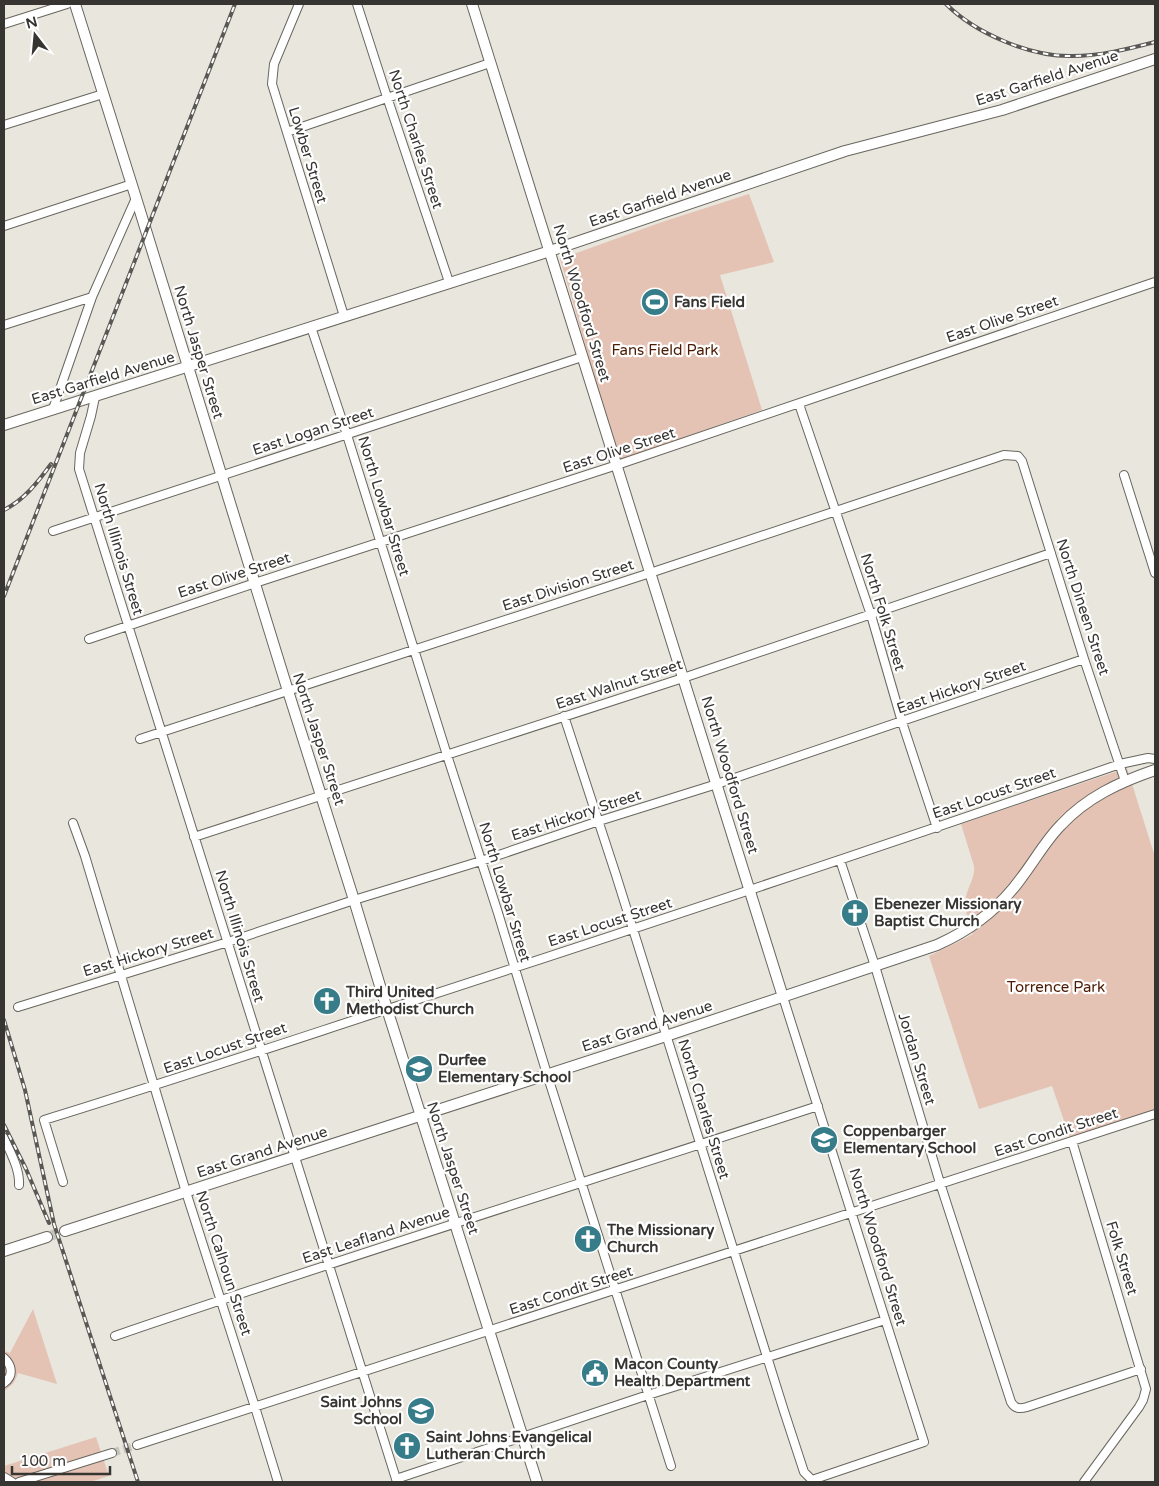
<svg xmlns="http://www.w3.org/2000/svg" width="1159" height="1486" viewBox="0 0 1159 1486" font-family="'Varela Round',sans-serif">
  <style>
    .green { fill: #e4c3b4 }
    .lines { fill: none; stroke-linecap: round; stroke-linejoin: round }
    .street-tunnel { stroke: #c5c3bb; stroke-width: 8; stroke-dasharray: 8 4; stroke-linecap: butt }
    .secondary-tunnel { stroke: #c5c3bb; stroke-width: 10; stroke-dasharray: 10 5; stroke-linecap: butt }
    .street-casing { stroke: #68665e; stroke-width: 10 }
    .secondary-casing { stroke: #68665e; stroke-width: 12 }
    .street { stroke: #fff; stroke-width: 8 }
    .secondary { stroke: #fff; stroke-width: 10 }
    .rail-casing { stroke: #5a5854; stroke-width: 4 }
    .rail { stroke: #fff; stroke-width: 2; stroke-dasharray: 5.5; stroke-linecap: butt }
    .labels { text-anchor: middle; dominant-baseline: central; stroke-width: 4.5; stroke-linejoin: round; paint-order: stroke }
    .street-label { font-size: 15px; fill: #363532; stroke: #fff }
    .poi-label { font-size: 15px; font-weight: bold; fill: #363532; stroke: #fff; text-anchor: start }
    .park-label { font-size: 15px; fill: #4b1b03; stroke: #fff }
  </style>
  <rect width="100%" height="100%" fill="#e9e6dd"/>
  <!-- green -->
  <path class="green" d="M749 194 774 262 720 275 762 410 619 460 560 259 662 222Z
    M1127 768 1155 857V1110L1070 1138 1052 1086 979 1109 929 956 960 941 973 934C969 921 962 907 967 893 970 883 975 877 974 866L961 824Z
    M33 1309 57 1384 18 1373C15 1382 12 1386 4 1391V1351L10 1353Z
    M96 1437 109 1476 90 1482H4V1466Z"/>
  <g class="lines">
    <!-- street-tunnel -->
    <path class="street-tunnel" d="M112 1453 137 1445"/>
    <!-- secondary-tunnel -->
    <path class="secondary-tunnel" d="M47 1237 65 1231"/>
    <defs>
      <path id="street" d="M299 4 274 64 272 84 344 316
        M357 4 387 97 449 282
        M4 24 67 4
        M4 125 103 94
        M287 132 490 63
        M4 226 132 184
        M4 325 92 297
        M311 327 347 435 447 755 498 913 547 1074 671 1466
        M95 397 91 416 80 453 79 469 397 1482
        M799 404 871 615 902 722 937 828
        M53 409 92 297 136 198
        M1124 475 1155 573
        M53 531 582 357
        M89 639 255 583 617 465 1155 282
        M564 716 616 875 784 1411 804 1472 812 1480 924 1442 783 997
        M140 739 650 573 1004 455 1018 456 1022 461 1084 659 1125 781
        M73 823 85 856 186 1192 255 1407 278 1482
        M194 837 683 678 1051 553
        M840 860 875 966 940 1183 1011 1402C1015 1409 1020 1409 1027 1407L1141 1369
        M18 1007 228 942 354 900 481 861 599 821 717 784 1084 659
        M4 1138C10 1152 20 1169 19 1185
        M1072 1141 1146 1389 1143 1400 1139 1407 1084 1482
        M63 1182 44 1120C158 1085 272 1047 385 1010 631 930 876 849 1120 764L1148 758 1155 759
        M115 1336C348 1256 583 1183 818 1106
        M4 1358C12 1365 14 1376 4 1383
        M137 1445 1155 1114
        M4 1477 12 1482
        M396 1479 648 1395 885 1320
        M19 1482 112 1453"/>
      <path id="secondary" d="M75 4 136 198 288 691 354 900 387 1009 537 1482
        M472 4 783 997
        M4 425 550 251 845 151 1002 110 1155 59
        M65 1231 666 1036 937 945C971 930 1000 908 1022 877 1035 860 1046 840 1061 825 1087 797 1120 782 1155 770
        M4 1251 47 1237"/>
    </defs>
    <!-- street casing -->
    <use href="#street" class="street-casing"/>
    <!-- secondary casing -->
    <use href="#secondary" class="secondary-casing"/>
    <!-- street -->
    <use href="#street" class="street"/>
    <!-- secondary -->
    <use href="#secondary" class="secondary"/>
    <defs>
      <path id="rail" d="M946 4C975 33 1030 57 1072 56 1100 56 1128 49 1155 42
        M4 510C24 500 38 482 51 464
        M4 596 235 4
        M4 1020 25 1090 54 1224 138 1482
        M4 1125 26 1169 49 1223"/>
    </defs>
    <!-- rail casing -->
    <use href="#rail" class="rail-casing"/>
    <!-- rail -->
    <use href="#rail" class="rail"/>
  </g>
  <!-- icons -->
  <defs>
    <symbol id="stadium-disc" viewBox="-11 -11 22 22"><circle r="9.5" fill="#367c89" stroke="#fff"/><path d="M0-5a6.5 5 0 1 0 0 10a6.5 5 0 1 0 0-10ZM-3.5-1.8h7v3.6h-7Z" fill="#fff"/></symbol>
    <symbol id="church-disc" viewBox="-11 -11 22 22"><circle r="9.5" fill="#367c89" stroke="#fff"/><path d="M-1.2-6h2.4v3.5h3.3v2.4h-3.3V6h-2.4V-.1h-3.3v-2.4h3.3Z" fill="#fff"/></symbol>
    <symbol id="school-disc" viewBox="-11 -11 22 22"><circle r="9.5" fill="#367c89" stroke="#fff"/><path d="M0-5L7-2L0 1L-7-2ZM-4 1L0 2.5L4 1V4Q0 6-4 4Z" fill="#fff"/></symbol>
    <symbol id="civic-disc" viewBox="-11 -11 22 22"><circle r="9.5" fill="#367c89" stroke="#fff"/><path d="M-.6-6.5H3V-4.5H.6V-3L4-1V1h2V6H-6V1h2V-1L-.6-3ZM-1.2 2.5V6h2.4V2.5Z" fill="#fff"/></symbol>
  </defs>
  <g fill-rule="evenodd">
    <use href="#stadium-disc" x="639" y="286" width="32" height="32"/>
    <use href="#church-disc" x="839" y="897" width="32" height="32"/>
    <use href="#church-disc" x="311" y="985" width="32" height="32"/>
    <use href="#school-disc" x="403" y="1053" width="32" height="32"/>
    <use href="#school-disc" x="808" y="1124" width="32" height="32"/>
    <use href="#church-disc" x="572" y="1223" width="32" height="32"/>
    <use href="#civic-disc" x="579" y="1357" width="32" height="32"/>
    <use href="#school-disc" x="405" y="1395" width="32" height="32"/>
    <use href="#church-disc" x="391" y="1430" width="32" height="32"/>
  </g>
  <g class="labels">
    <!-- street labels -->
    <g class="street-label">
      <text transform="translate(1047 78) rotate(-18)">East Garfield Avenue</text>
      <text transform="translate(416 139) rotate(72)">North Charles Street</text>
      <text transform="translate(308 155) rotate(73)">Lowber Street</text>
      <text transform="translate(660 198) rotate(-19)">East Garfield Avenue</text>
      <text transform="translate(582 303) rotate(73)">North Woodford Street</text>
      <text transform="translate(1002 319) rotate(-19)">East Olive Street</text>
      <text transform="translate(199 352) rotate(73)">North Jasper Street</text>
      <text transform="translate(103 378) rotate(-17)">East Garfield Avenue</text>
      <text transform="translate(313 431) rotate(-18)">East Logan Street</text>
      <text transform="translate(619 450) rotate(-18)">East Olive Street</text>
      <text transform="translate(384 506) rotate(73)">North Lowbar Street</text>
      <text transform="translate(119 549) rotate(73)">North Illinois Street</text>
      <text transform="translate(234 575) rotate(-18)">East Olive Street</text>
      <text transform="translate(568 585) rotate(-18)">East Division Street</text>
      <text transform="translate(1083 607) rotate(72)">North Dineen Street</text>
      <text transform="translate(883 612) rotate(73)">North Folk Street</text>
      <text transform="translate(619 684) rotate(-18)">East Walnut Street</text>
      <text transform="translate(961 687) rotate(-19)">East Hickory Street</text>
      <text transform="translate(319 739) rotate(72)">North Jasper Street</text>
      <text transform="translate(730 775) rotate(73)">North Woodford Street</text>
      <text transform="translate(994 793) rotate(-19)">East Locust Street</text>
      <text transform="translate(576 815) rotate(-18)">East Hickory Street</text>
      <text transform="translate(505 892) rotate(73)">North Lowbar Street</text>
      <text transform="translate(610 922) rotate(-18)">East Locust Street</text>
      <text transform="translate(240 936) rotate(73)">North Illinois Street</text>
      <text transform="translate(148 952) rotate(-17)">East Hickory Street</text>
      <text transform="translate(647 1026) rotate(-18)">East Grand Avenue</text>
      <text transform="translate(225 1048) rotate(-19)">East Locust Street</text>
      <text transform="translate(917 1059) rotate(73)">Jordan Street</text>
      <text transform="translate(704 1109) rotate(73)">North Charles Street</text>
      <text transform="translate(1056 1132) rotate(-18)">East Condit Street</text>
      <text transform="translate(262 1152) rotate(-18)">East Grand Avenue</text>
      <text transform="translate(453 1168) rotate(72)">North Jasper Street</text>
      <text transform="translate(376 1235) rotate(-18)">East Leafland Avenue</text>
      <text transform="translate(878 1247) rotate(73)">North Woodford Street</text>
      <text transform="translate(1122 1258) rotate(73)">Folk Street</text>
      <text transform="translate(224 1263) rotate(72)">North Calhoun Street</text>
      <text transform="translate(571 1290) rotate(-18)">East Condit Street</text>
    </g>
    <!-- poi labels -->
    <g class="poi-label">
      <text x="674" y="302">Fans Field</text>
      <text x="874" y="904">Ebenezer Missionary<tspan x="874" dy="17">Baptist Church</tspan></text>
      <text x="346" y="992">Third United<tspan x="346" dy="17">Methodist Church</tspan></text>
      <text x="438" y="1060">Durfee<tspan x="438" dy="17">Elementary School</tspan></text>
      <text x="843" y="1131">Coppenbarger<tspan x="843" dy="17">Elementary School</tspan></text>
      <text x="607" y="1230">The Missionary<tspan x="607" dy="17">Church</tspan></text>
      <text x="614" y="1364">Macon County<tspan x="614" dy="17">Health Department</tspan></text>
      <text x="402" y="1402" text-anchor="end">Saint Johns<tspan x="402" dy="17">School</tspan></text>
      <text x="426" y="1437">Saint Johns Evangelical<tspan x="426" dy="17">Lutheran Church</tspan></text>
    </g>
    <!-- park labels -->
    <g class="park-label">
      <text x="665" y="350">Fans Field Park</text>
      <text x="1056" y="987">Torrence Park</text>
    </g>
  </g>
  <!-- border -->
  <rect width="1159" height="1486" fill="none" stroke="#363532" stroke-width="10"/>
  <!-- north arrow -->
  <g transform="translate(35 35) rotate(344)" stroke="#ffffff" stroke-width="4" paint-order="stroke">
  <path d="M0-4L9 19L0 12L-9 19Z" fill="#363532"/>
  <text y="-8" font-size="14" font-weight="bold" text-anchor="middle" fill="#363532">N</text>
  </g>
  <!-- scale -->
  <path d="M12 1466v8h98v-8" fill="none" stroke="#363532" stroke-width="2.5"/>
  <text x="20" y="1466" font-size="15" fill="#363532" stroke="#ffffff" stroke-width="4" paint-order="stroke">100 m</text>
</svg>
